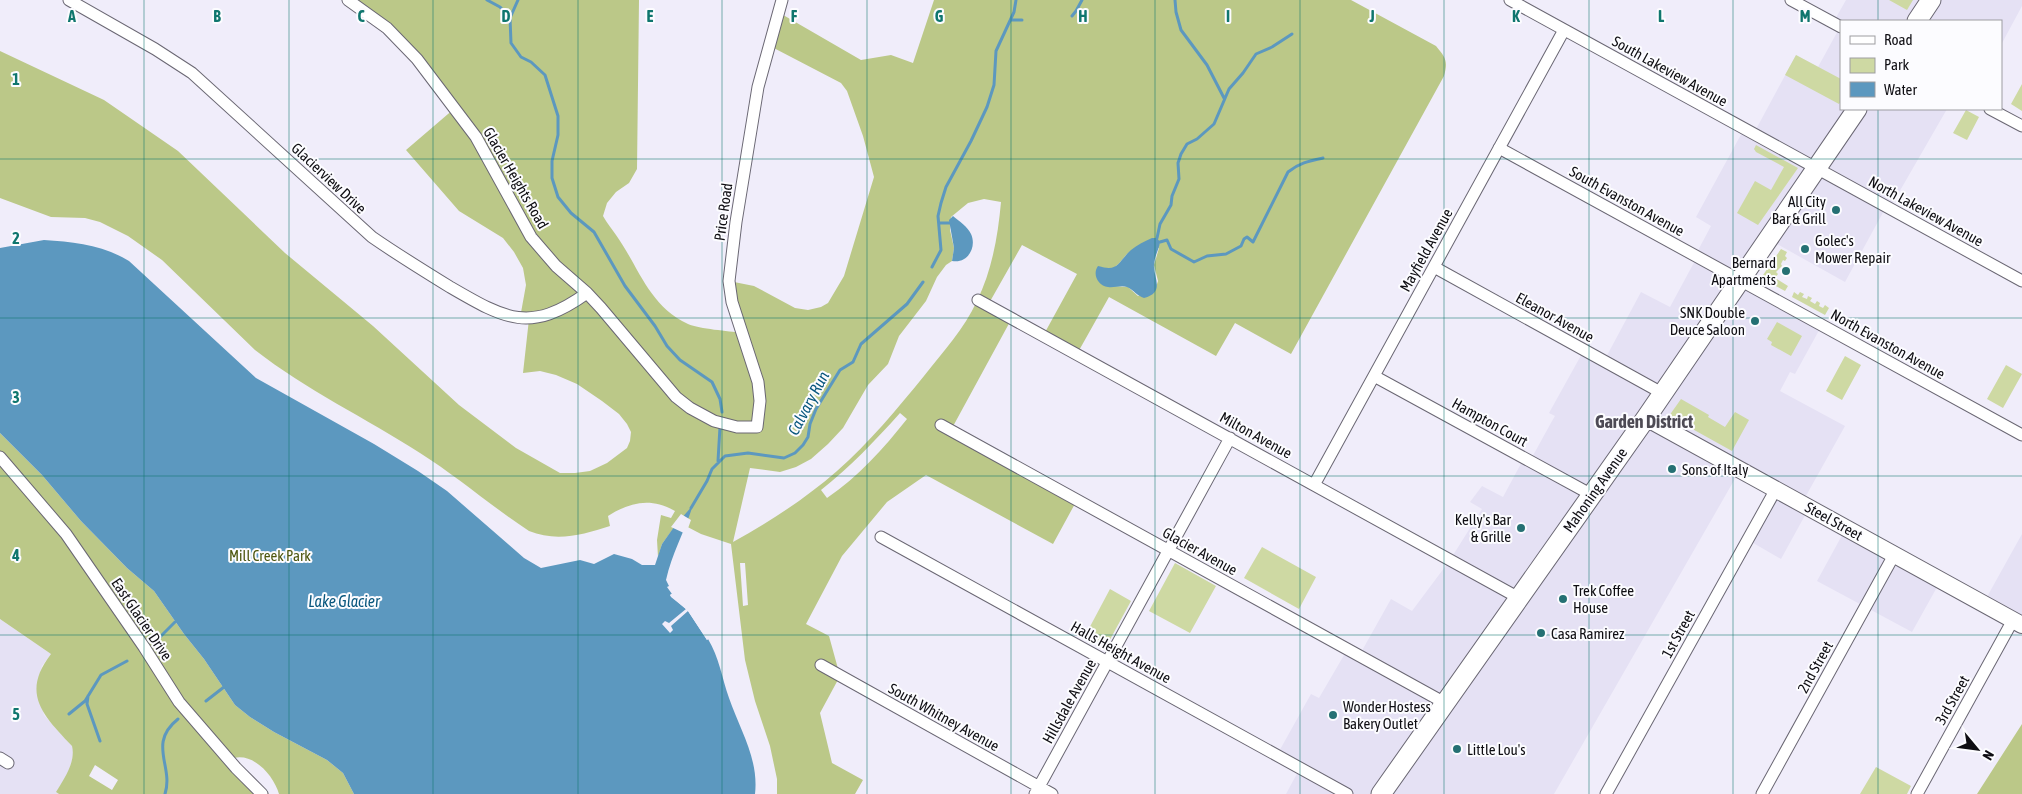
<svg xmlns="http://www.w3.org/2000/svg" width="2022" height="794" viewBox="0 0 2022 794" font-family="'Asap Condensed',sans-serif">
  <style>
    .built { fill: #e5e1f4 }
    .green { fill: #ced9a3 }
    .forest { fill: #bbc888; fill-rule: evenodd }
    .water { fill: #5c98bf }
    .pier { fill: #f0edfa }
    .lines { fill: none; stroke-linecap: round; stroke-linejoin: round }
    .stream { stroke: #5c98bf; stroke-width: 3 }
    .street-casing { stroke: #6a6773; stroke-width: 13 }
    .secondary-casing { stroke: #6a6773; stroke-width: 18 }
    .primary-casing { stroke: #6a6773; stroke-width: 21 }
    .street { stroke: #fff; stroke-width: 11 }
    .secondary { stroke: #fff; stroke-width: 16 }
    .primary { stroke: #fff; stroke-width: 19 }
    .grid { fill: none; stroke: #0f766e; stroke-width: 1; stroke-opacity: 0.55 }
    .poi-dot { fill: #257073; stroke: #fcfcff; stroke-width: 2 }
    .labels { text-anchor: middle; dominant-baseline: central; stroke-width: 4; stroke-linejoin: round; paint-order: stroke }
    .street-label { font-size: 15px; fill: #0f0e13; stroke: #fcfcff }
    .poi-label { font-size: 15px; fill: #0f0e13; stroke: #fcfcff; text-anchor: start }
    .park-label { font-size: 15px; fill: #4d570f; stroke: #fcfcff }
    .water-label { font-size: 16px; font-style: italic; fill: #09577e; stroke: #fcfcff }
    .quarter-label { font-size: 18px; font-weight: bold; fill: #4d4a55; stroke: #fcfcff }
    .grid-label { font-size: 16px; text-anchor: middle; font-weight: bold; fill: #0f766e; stroke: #fcfcff; stroke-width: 4; stroke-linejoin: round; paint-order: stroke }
  </style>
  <rect width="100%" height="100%" fill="#f0edfa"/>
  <!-- built -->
  <path class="built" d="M1846 0H2022V6L2001 45V21H1841V109H1947L1890 208 1886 207 1845 282 1768 239 1740 280 1822 325 1795 374 1790 372 1780 391 1845 426 1802 503 1809 508 1781 559 1748 540 1776 489 1740 470 1554 794H1286L1300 768 1277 755 1311 694 1319 698 1347 650 1359 656 1391 599 1412 611 1450 560 1482 509 1470 502 1482 486 1503 497 1524 458 1530 461 1552 421 1555 416 1549 413 1584 350 1604 361 1641 292 1670 307 1697 257 1695 256 1711 226 1696 217 1744 129 1754 133 1796 55 1818 67 1840 27 1833 23Z
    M1846 528 1941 580 1912 632 1817 581Z
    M2022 534V625L1983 604Z
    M0 619 51 654 42 666 37 683 44 715 72 746 74 752 68 774 56 792 59 794H0Z"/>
  <!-- green -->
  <path class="green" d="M1889 0H1913L1907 10Z
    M1796 55 1841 79V101L1839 104 1785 75Z
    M2022 84V111L2011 104Z
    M1966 110 1979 117 1967 140 1953 133Z
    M1756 145 1798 168 1758 225 1737 213 1755 181 1771 190 1784 167 1756 152 1754 149Z
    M1781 249 1787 252 1785 256 1787 258 1785 261 1783 260 1781 264 1782 266 1776 272 1778 274 1775 278 1788 286 1785 291 1761 278Z
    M1794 292 1798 295 1800 292 1804 294 1802 297 1807 299 1808 296 1812 298 1810 301 1815 304 1817 301 1820 303 1819 306 1823 308 1825 305 1829 308 1825 315 1792 297Z
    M1777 322 1802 336 1791 356 1771 345 1772 342 1767 339Z
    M1845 356 1861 365 1842 400 1826 391Z
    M2006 365 2022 374 2003 408 1987 399Z
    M1681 399 1709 415 1708 417 1725 427 1735 412 1749 420 1732 451 1669 416Z
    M1262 547 1316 577 1299 609 1244 578Z
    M1175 563 1216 586 1190 633 1149 611Z
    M1110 589 1131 601 1106 647 1085 636Z
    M1876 767 1911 786 1907 794H1860Z"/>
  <!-- forest -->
  <path class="forest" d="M348 0H639L637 169 629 183 616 192 607 203 603 216C607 223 611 228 616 235 639 267 648 305 688 324 700 329 728 331 742 333L729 281 754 286 795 308 808 310 821 307 828 303 844 276 874 177 863 136 847 91 841 83 768 45 778 12 861 60 891 55 913 63 934 0H1351L1436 46C1446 58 1448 61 1444 76L1291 354 1235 323 1216 356 1109 297 1077 354 1043 336 1077 274 1022 245 988 305 1012 318 951 430 1077 500 1053 544 926 475 887 502 842 556 806 624 829 636 840 676 820 713 832 763 863 780 855 794H777V779L770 746 755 701 745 660 731 544 701 534 678 522 662 544 658 557 657 540 661 515 671 518 675 511C651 497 630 502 608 516L610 526C583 535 556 542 529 531 491 506 458 477 420 453 366 418 306 390 255 350L162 260 128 236 100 222 85 218 51 217 0 198V51L104 100 178 151 285 253 373 326 459 405 516 448 560 473H575L590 471 607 463 627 448 630 441 631 432 627 424 619 414 602 401 577 384 556 375 540 371 523 373 529 319 520 318 526 285 523 268 514 252 503 238 459 211 406 150 455 108 417 59ZM984 199 1001 202C998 236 992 270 977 301 964 329 943 352 924 376 897 409 869 443 837 471 805 499 769 522 733 542L750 468 780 472 796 467 811 459 828 444 843 428 868 385 888 364 899 336 926 301 937 277 946 265 952 261 954 248 950 230 951 217 968 203ZM1159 248 1154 265 1158 281 1156 287 1138 296 1128 287 1113 286 1101 267C1117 275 1121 257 1131 251 1136 247 1152 249 1159 248ZM900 413 907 419C884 448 858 477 827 498L821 490C850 467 875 441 900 413ZM740 563H745L748 605 743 606Z
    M0 433 42 475 81 521 127 568 154 591 184 634 204 659 235 705 250 717 274 732 327 760 343 773 354 794H279C274 776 254 753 234 758L269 794H59L56 792C64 779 76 762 72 746 44 716 20 694 51 654L0 619ZM95 765 118 780 112 790 89 776Z
    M2022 724V794H1977Z"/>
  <!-- water -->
  <path class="water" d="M953 216C959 221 968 227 971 234 977 247 968 264 952 261L954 248 949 220Z
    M1152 238H1157L1160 242C1159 250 1154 257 1154 265 1153 277 1166 292 1144 298 1137 296 1134 290 1127 287 1121 285 1114 288 1108 287 1098 286 1092 274 1098 266 1119 272 1117 263 1131 250 1137 245 1145 241 1152 238Z
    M44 240C74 242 103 245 129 261L256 378 374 444 418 471 447 491 524 558 541 568 580 560 594 564 614 554 632 559 642 565H655L662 544 674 527 693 505C685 531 672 553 666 580L669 586 667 587 672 594 670 595 688 611 707 640 708 639C719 657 722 678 729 698 740 730 759 759 755 794H354L343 773 327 760 274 732 250 717 235 705 204 659 184 634 154 591 127 568 81 521 42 475 0 433V248Z"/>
  <!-- pier -->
  <path class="pier" d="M681 514 691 520 686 534 671 527Z
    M674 592 673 596 684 603 693 613 708 639 707 640 688 611 671 626 673 630 670 633 662 624 665 621 669 623 686 609 671 597 670 595Z"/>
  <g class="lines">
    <!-- stream -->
    <path class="stream" d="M487 0 500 7 510 18
      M518 0 510 18 511 43 521 57 531 62 545 75 558 116V135L552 161V178L558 197 571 213 594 232 625 286 655 326 667 346 680 360 712 382 720 399 722 412
      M1175 0 1176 12 1181 30 1207 65 1224 98
      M1072 16 1076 11 1082 0
      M1011 20H1022
      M939 223H950
      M1157 238 1160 224 1171 205 1172 196 1179 179 1178 163 1181 154 1187 144 1197 139 1214 124 1229 89 1243 73 1256 54 1272 47 1292 34
      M1160 242 1167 240 1171 249 1194 262 1207 256 1226 254 1241 246 1244 239 1247 237 1253 242 1288 172C1299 163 1309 161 1323 158
      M932 267 941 250 938 216 941 203 946 187 971 141 987 107 994 85 996 51 1014 12 1016 0
      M718 461 720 427
      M691 508 707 481 712 469 725 456 748 453 784 458 795 453 803 445 808 437 810 424 816 409 840 370 853 362 861 344 907 304 923 282
      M158 639 175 622
      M88 696 87 704 100 741
      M206 701 224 687
      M69 714 85 701 101 675 127 661
      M165 794C174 766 147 744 178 719"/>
    <defs>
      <path id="street" d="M69 0 155 49 192 73 372 237C398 255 424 271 450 287 505 319 530 334 587 293
        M348 0 387 28 417 59 476 137 531 237 556 266 587 293 601 308 676 397 690 408 714 421 737 427H757L760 401 758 382 732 302 729 281 736 222 758 87 782 0
        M1510 0 2022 281
        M1791 0 1841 27
        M1990 109 2022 126
        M1499 148 2022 435
        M1434 267 1662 393
        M978 300 1519 598
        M1374 376 1592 495
        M941 425 1445 703
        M0 457 66 534 144 647 179 702 236 768 262 794
        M1314 485 1564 30
        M881 537 1347 794
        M821 665 1052 794
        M0 758 8 763
        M1035 794 1230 438
        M1606 794 1776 489
        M1762 794 1894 555
        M1917 794 2013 620"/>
      <path id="secondary" d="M1646 418 2022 625"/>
      <path id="primary" d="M1917 21 1931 0
        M1381 794 1646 418 1857 109"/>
    </defs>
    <!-- street casing -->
    <use href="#street" class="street-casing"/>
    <!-- secondary casing -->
    <use href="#secondary" class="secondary-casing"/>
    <!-- primary casing -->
    <use href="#primary" class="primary-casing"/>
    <!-- street -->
    <use href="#street" class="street"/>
    <!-- secondary -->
    <use href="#secondary" class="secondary"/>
    <!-- primary -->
    <use href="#primary" class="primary"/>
  </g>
  <!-- grid -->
  <path class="grid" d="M144 0V794M289 0V794M433 0V794M578 0V794M722 0V794M867 0V794M1011 0V794M1155 0V794M1300 0V794M1444 0V794M1589 0V794M1733 0V794M1878 0V21M1878 109V794M0 159H2022M0 318H2022M0 476H2022M0 635H2022"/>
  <!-- markers -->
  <g class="poi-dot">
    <circle cx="1836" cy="210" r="5"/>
    <circle cx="1805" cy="249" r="5"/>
    <circle cx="1786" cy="271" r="5"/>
    <circle cx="1755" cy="321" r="5"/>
    <circle cx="1672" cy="469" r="5"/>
    <circle cx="1521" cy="528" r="5"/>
    <circle cx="1563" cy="599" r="5"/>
    <circle cx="1541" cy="633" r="5"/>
    <circle cx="1333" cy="715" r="5"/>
    <circle cx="1457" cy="749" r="5"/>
  </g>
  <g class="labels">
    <!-- street labels -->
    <g class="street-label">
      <text transform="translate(1670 71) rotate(29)">South Lakeview Avenue</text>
      <text transform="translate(329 178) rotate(43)">Glacierview Drive</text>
      <text transform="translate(516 178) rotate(60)">Glacier Heights Road</text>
      <text transform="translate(1627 201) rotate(29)">South Evanston Avenue</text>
      <text transform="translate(1926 211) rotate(29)">North Lakeview Avenue</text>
      <text transform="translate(723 212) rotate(-82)">Price Road</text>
      <text transform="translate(1426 250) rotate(-61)">Mayfield Avenue</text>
      <text transform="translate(1555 317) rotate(29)">Eleanor Avenue</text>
      <text transform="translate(1888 344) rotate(29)">North Evanston Avenue</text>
      <text transform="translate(1490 422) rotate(29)">Hampton Court</text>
      <text transform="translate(1256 435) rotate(29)">Milton Avenue</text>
      <text transform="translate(1595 490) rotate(-55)">Mahoning Avenue</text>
      <text transform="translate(1834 521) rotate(29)">Steel Street</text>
      <text transform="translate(1200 551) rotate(29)">Glacier Avenue</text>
      <text transform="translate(142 619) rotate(56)">East Glacier Drive</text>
      <text transform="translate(1678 634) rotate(-61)">1st Street</text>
      <text transform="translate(1121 652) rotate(29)">Halls Height Avenue</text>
      <text transform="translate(1815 667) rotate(-61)">2nd Street</text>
      <text transform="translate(1952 700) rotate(-61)">3rd Street</text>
      <text transform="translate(1069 701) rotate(-61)">Hillsdale Avenue</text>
      <text transform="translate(944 717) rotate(29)">South Whitney Avenue</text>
    </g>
    <!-- poi labels -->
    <g class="poi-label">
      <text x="1826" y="201" text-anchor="end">All City<tspan x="1826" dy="17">Bar &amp; Grill</tspan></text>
      <text x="1815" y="240">Golec's<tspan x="1815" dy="17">Mower Repair</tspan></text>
      <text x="1776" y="262" text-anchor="end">Bernard<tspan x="1776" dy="17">Apartments</tspan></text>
      <text x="1745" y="312" text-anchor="end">SNK Double<tspan x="1745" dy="17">Deuce Saloon</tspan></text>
      <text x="1682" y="469">Sons of Italy</text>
      <text x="1511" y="519" text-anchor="end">Kelly's Bar<tspan x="1511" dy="17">&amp; Grille</tspan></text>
      <text x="1573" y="590">Trek Coffee<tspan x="1573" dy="17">House</tspan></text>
      <text x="1551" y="633">Casa Ramirez</text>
      <text x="1343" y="706">Wonder Hostess<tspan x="1343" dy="17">Bakery Outlet</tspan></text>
      <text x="1467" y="749">Little Lou's</text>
    </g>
    <!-- park labels -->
    <g class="park-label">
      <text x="270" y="555">Mill Creek Park</text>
    </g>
    <!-- water labels -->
    <g class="water-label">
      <text transform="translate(808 403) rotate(-62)">Calvary Run</text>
      <text x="344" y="601">Lake Glacier</text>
    </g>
    <!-- quarter labels -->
    <g class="quarter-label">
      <text x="1644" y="421">Garden District</text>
    </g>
  </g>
  <g class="grid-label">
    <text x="72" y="22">A</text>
    <text x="217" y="22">B</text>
    <text x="361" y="22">C</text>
    <text x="506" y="22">D</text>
    <text x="650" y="22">E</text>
    <text x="794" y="22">F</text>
    <text x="939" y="22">G</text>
    <text x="1083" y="22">H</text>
    <text x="1228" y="22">I</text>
    <text x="1372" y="22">J</text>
    <text x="1516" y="22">K</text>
    <text x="1661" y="22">L</text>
    <text x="1805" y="22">M</text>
    <text x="16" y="85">1</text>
    <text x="16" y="244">2</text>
    <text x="16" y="403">3</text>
    <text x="16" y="561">4</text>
    <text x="16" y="720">5</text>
  </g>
  <!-- legend -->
  <rect x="1840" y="20" width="162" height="90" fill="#fcfcff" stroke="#9d9da1"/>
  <rect x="1850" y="36" width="25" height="8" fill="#ffffff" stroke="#9d9da1"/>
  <text x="1884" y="45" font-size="15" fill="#0f0e13">Road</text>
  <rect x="1850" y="58" width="25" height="15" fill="#ced9a3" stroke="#9d9da1"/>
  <text x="1884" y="70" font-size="15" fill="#0f0e13">Park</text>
  <rect x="1850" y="82" width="25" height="15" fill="#5c98bf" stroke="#9d9da1"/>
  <text x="1884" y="95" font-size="15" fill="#0f0e13">Water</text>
  <!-- north arrow -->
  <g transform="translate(1977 749) rotate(119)" stroke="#fcfcff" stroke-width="4" paint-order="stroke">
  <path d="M0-4L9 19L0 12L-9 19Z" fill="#0f0e13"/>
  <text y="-8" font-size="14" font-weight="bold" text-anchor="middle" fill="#0f0e13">N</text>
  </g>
</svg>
